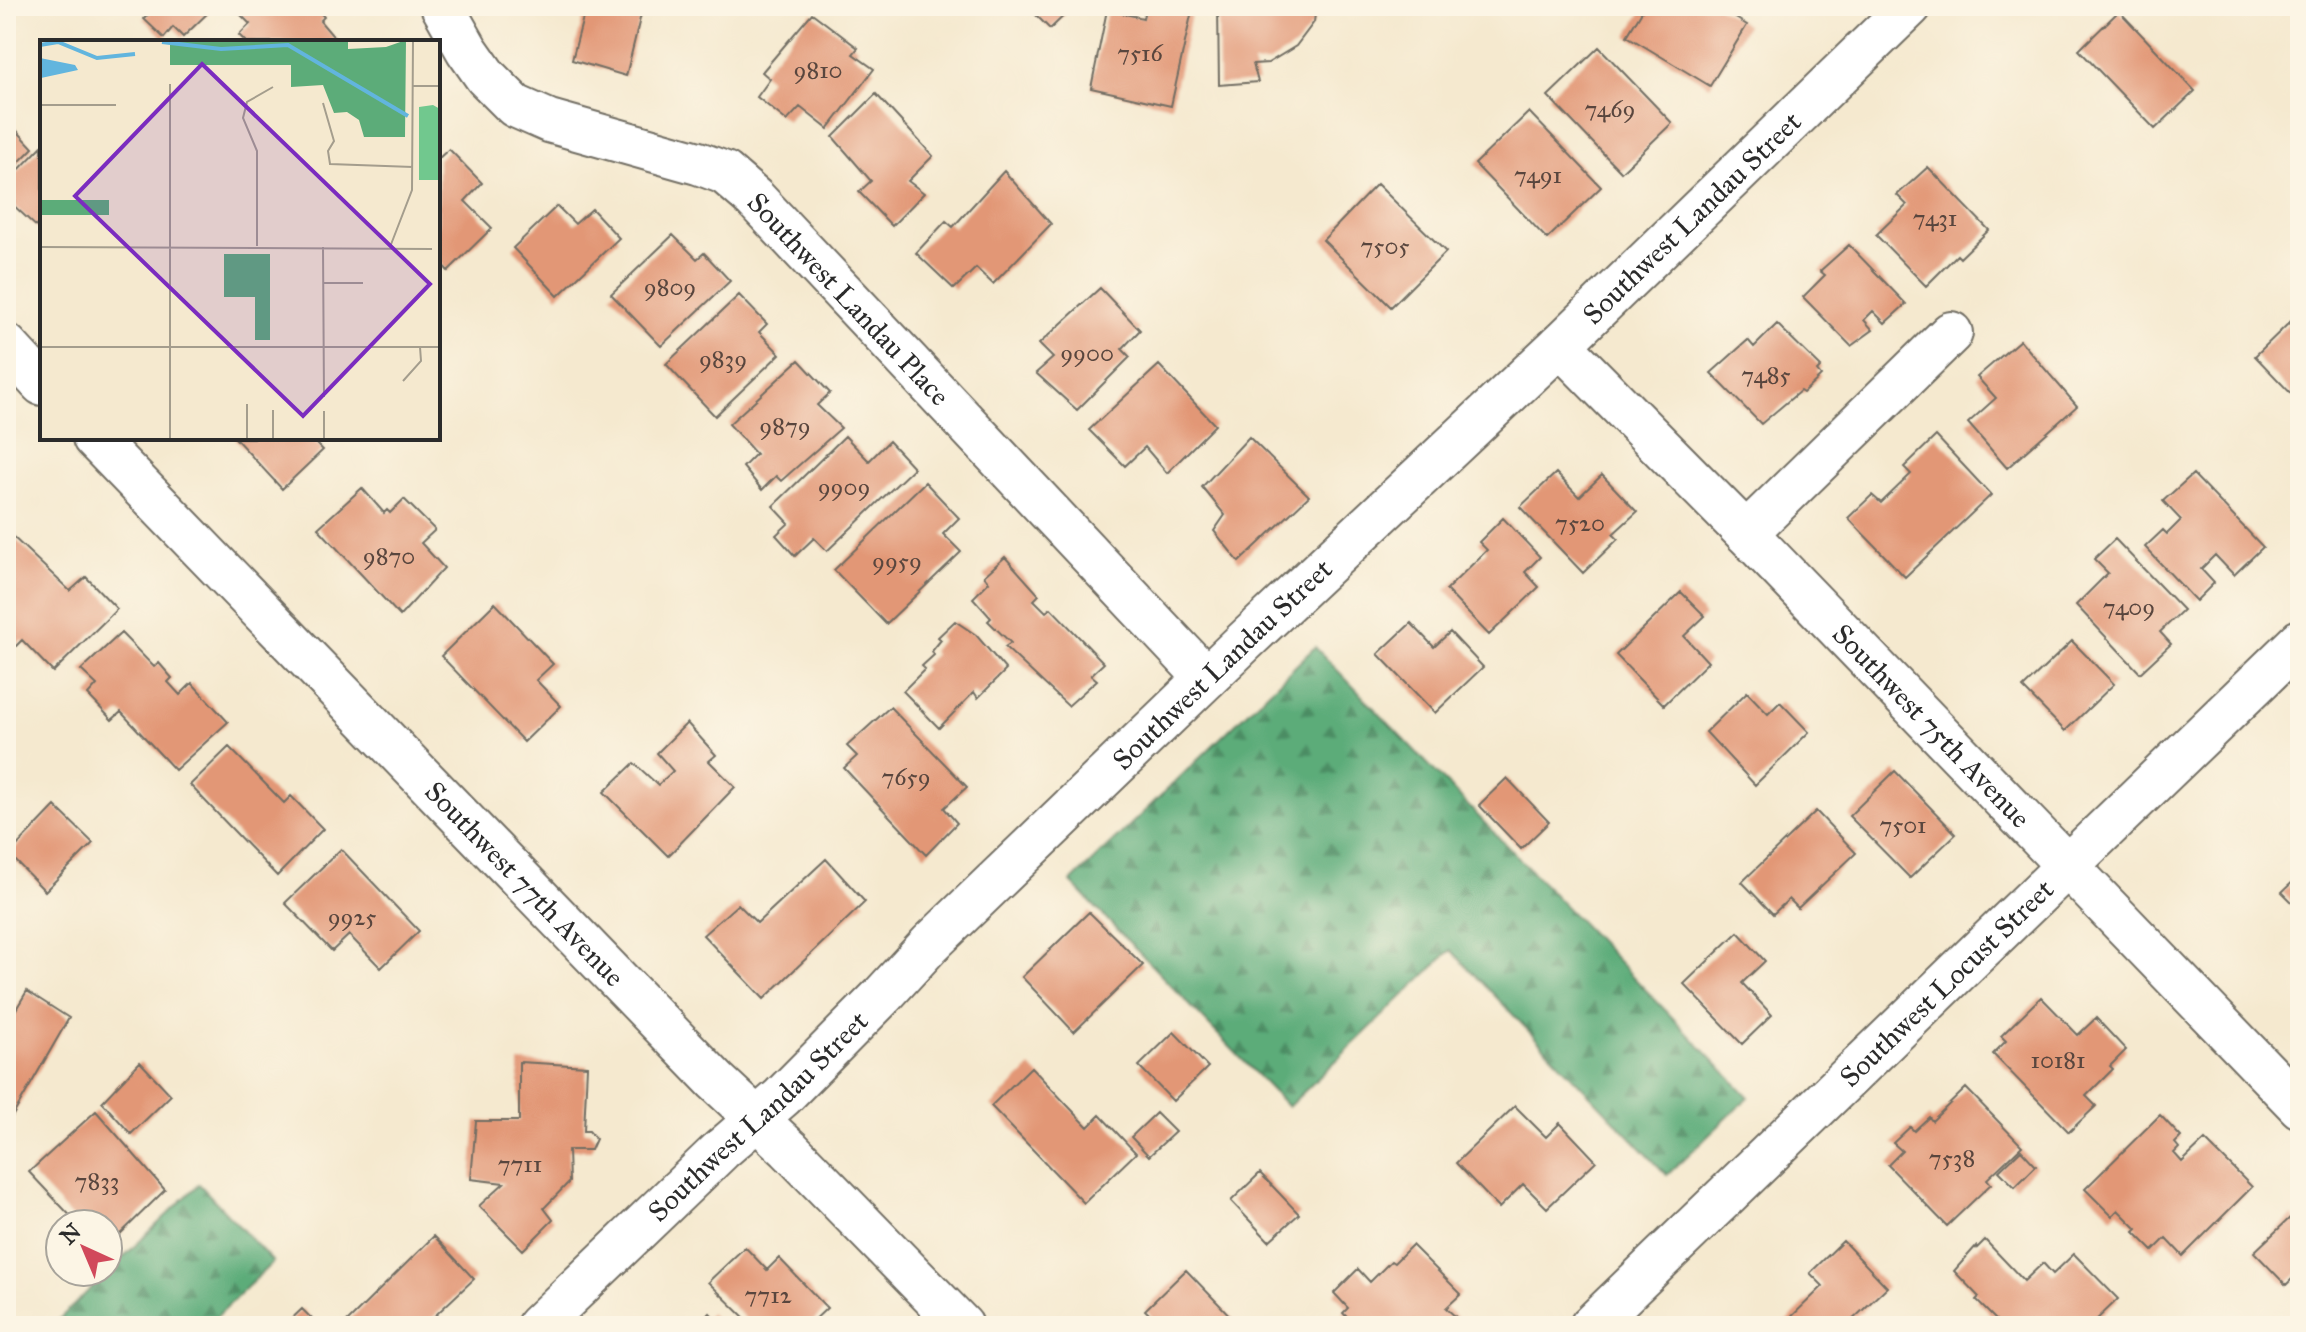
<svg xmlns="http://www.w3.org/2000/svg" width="2306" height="1332" viewBox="0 0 2306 1332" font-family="'IM FELL Great Primer',serif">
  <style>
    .forest { fill: url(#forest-firs); stroke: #446c52; stroke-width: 2 }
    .building { fill: #e29776 }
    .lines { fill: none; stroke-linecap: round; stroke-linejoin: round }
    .street-casing { stroke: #726e64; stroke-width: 46 }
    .street { stroke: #fff; stroke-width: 42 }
    .labels { text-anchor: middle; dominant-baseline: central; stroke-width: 6; stroke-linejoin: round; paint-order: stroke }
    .number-label { font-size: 24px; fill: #59463e }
    .street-label { font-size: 28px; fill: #2b2b2b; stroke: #fcf5e5 }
    .inset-river { fill: none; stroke: #62b5de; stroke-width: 4 }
    .inset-road { fill: none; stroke: #a49d8d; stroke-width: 2 }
    .view { fill: #7b2cbf; fill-opacity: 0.15; stroke: #7b2cbf; stroke-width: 4 }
    .inset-edge { fill: none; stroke: #2b2b2b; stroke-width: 4 }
  </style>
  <defs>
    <pattern id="forest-firs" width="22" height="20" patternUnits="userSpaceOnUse" patternTransform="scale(2)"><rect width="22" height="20" fill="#5cac79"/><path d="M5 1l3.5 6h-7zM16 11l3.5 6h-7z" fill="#4c8c63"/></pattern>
  </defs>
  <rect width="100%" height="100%" fill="#fcf5e5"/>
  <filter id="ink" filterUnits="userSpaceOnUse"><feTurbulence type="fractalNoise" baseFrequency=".0125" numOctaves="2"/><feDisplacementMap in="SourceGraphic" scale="16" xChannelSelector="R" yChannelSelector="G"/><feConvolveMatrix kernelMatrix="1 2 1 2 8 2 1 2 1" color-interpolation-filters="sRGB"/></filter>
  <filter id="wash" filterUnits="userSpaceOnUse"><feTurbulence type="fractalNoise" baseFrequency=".006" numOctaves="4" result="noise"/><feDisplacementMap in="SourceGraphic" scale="32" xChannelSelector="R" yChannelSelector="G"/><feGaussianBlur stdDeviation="1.8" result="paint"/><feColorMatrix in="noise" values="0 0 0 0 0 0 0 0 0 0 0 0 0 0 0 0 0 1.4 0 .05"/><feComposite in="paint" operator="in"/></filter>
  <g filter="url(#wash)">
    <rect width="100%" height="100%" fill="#f5e9cf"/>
    <!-- forest -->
    <path class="forest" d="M1315 647 1749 1097 1667 1175 1451 950 1288 1107 1071 882Z
      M199 1184 273 1262 207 1326H52Z"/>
    <g id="blocks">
      <!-- building -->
      <path class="building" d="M151 6H215L183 37 173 27 164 38 144 19 153 8Z
        M232 6H315L324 17 320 21 338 42H246L239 35 250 24Z
        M586 6H643L626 76 572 60Z
        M1027 6H1074L1050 29Z
        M1146 6H1193L1171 106 1091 88 1107 10 1143 18Z
        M1218 6H1316L1314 22 1296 46 1268 63 1253 64 1258 82 1219 85Z
        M1645 6H1716L1747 25 1710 86 1627 36Z
        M2119 11 2195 91 2155 129 2079 50Z
        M812 13 858 48 853 54 874 69 828 129 800 107 787 121 757 97 770 79 762 72Z
        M1599 47 1672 123 1621 172 1548 96Z
        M876 94 933 156 908 181 924 193 892 226 859 192 871 181 833 137Z
        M1529 112 1601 187 1547 239 1475 164Z
        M6 119 33 148 6 175Z
        M42 146V232L12 204 15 200 6 192V183Z
        M449 149 482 183 465 201 492 228 448 271 438 260V159Z
        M1928 167 1989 230 1960 258 1957 255 1926 286 1876 235 1907 205 1897 195Z
        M1004 171 1051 224 993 284 976 268 954 289 916 253 946 221 953 227Z
        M1377 184 1446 252 1391 307 1323 240Z
        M557 206 575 224 592 209 619 238 558 296 513 248Z
        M673 235 697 259 704 253 730 281 661 346 611 294Z
        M1849 245 1906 304 1885 323 1873 311 1864 320 1873 330 1851 346 1803 297 1825 275 1820 271Z
        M1100 288 1140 330 1122 349 1130 357 1077 410 1036 373 1053 358 1039 344Z
        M739 295 767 324 759 332 780 354 715 416 666 364Z
        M2293 319 2300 326V403L2255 356Z
        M1777 324 1821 367 1817 371 1821 376 1803 393 1800 391 1761 424 1711 373 1748 340 1754 347Z
        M2020 340 2077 406 2007 468 1968 423 1996 398 1977 377Z
        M799 360 830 393 817 405 841 428 781 481 776 476 762 490 743 467 756 454 729 424Z
        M1159 365 1215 425 1167 473 1145 447 1125 466 1089 430Z
        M845 436 869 461 889 441 914 468 827 551 814 538 795 556 776 535 789 523 773 506Z
        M1936 436 1991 495 1905 577 1848 518 1872 495 1881 503 1911 474 1904 467Z
        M1249 437 1309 496 1239 562 1214 531 1225 515 1202 487Z
        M235 438H311L323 450 282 489Z
        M1556 473 1579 497 1602 475 1637 512 1613 534 1618 539 1583 573 1520 507Z
        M2193 474 2263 547 2234 575 2215 555 2201 569 2214 583 2196 601 2145 547 2163 530 2167 534 2181 520 2163 501Z
        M925 482 959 518 943 534 961 552 886 624 834 570Z
        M362 488 384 513 387 510 390 513 404 499 435 530 421 543 444 568 400 616 318 528Z
        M1503 518 1540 557 1525 572 1539 587 1489 635 1446 590 1487 550 1479 542Z
        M9 533 70 591 86 577 117 609 53 672 22 640 15 647 6 638V537Z
        M2115 539 2183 610 2160 632 2171 644 2140 673 2076 605 2108 573 2094 559Z
        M1005 557 1039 595 1034 600 1046 612 1051 608 1104 663 1091 675 1097 680 1068 706 1005 647 1011 643 988 621 991 618 973 598 989 582 984 576Z
        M1681 592 1705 616 1684 636 1708 662 1664 705 1616 655Z
        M495 603 553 664 536 680 561 706 524 742 441 656Z
        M955 621 976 635 1006 670 978 698 974 692 939 728 903 691 925 669 922 666 934 655 932 651 941 640 938 637Z
        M1411 623 1434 647 1450 632 1483 667 1435 713 1378 654Z
        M121 633 154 667 159 663 172 678 168 682 180 695 192 683 228 722 175 770 121 712 112 720 88 695 97 685 81 670Z
        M2072 641 2114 684 2065 731 2023 688Z
        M1747 692 1768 714 1780 702 1809 732 1755 785 1706 732Z
        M890 707 967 787 944 808 957 823 926 855 844 768 857 756 847 746Z
        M687 723 716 755 709 761 735 787 668 856 604 792 634 763 658 785 673 771 657 753Z
        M229 747 284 803 291 796 323 829 277 876 190 785Z
        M1895 771 1956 834 1910 878 1849 816Z
        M1507 778 1549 822 1521 849 1479 805Z
        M55 806 93 843 45 891 9 854Z
        M1816 811 1856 853 1798 908 1789 899 1773 914 1742 882Z
        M341 849 419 931 381 968 349 935 332 951 285 903Z
        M826 859 865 902 764 999 703 935 738 904 757 923Z
        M2300 875V910L2282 892Z
        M1089 912 1143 965 1074 1032 1022 977Z
        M1738 932 1765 961 1742 983 1772 1015 1742 1044 1684 984Z
        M27 991 69 1018 9 1122 6 1120V1026Z
        M2041 997 2078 1035 2096 1018 2126 1050 2110 1066 2113 1069 2086 1096 2096 1106 2069 1132 1993 1054 2006 1041 2001 1036Z
        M1174 1032 1208 1067 1173 1101 1139 1066Z
        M140 1062 171 1095 131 1134 102 1102Z
        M519 1062 587 1066 584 1131H589L596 1139 591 1150H568L569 1182 544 1208 553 1220 523 1250 479 1206 504 1183 471 1179 476 1121H519Z
        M1031 1067 1088 1127 1100 1115 1136 1153 1084 1203 991 1106Z
        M1966 1088 2022 1146 1987 1179 1991 1184 1947 1226 1888 1165 1902 1151 1893 1143 1910 1127 1914 1131 1929 1117 1932 1121Z
        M1515 1106 1546 1137 1560 1123 1596 1161 1547 1208 1523 1184 1499 1208 1456 1163Z
        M96 1111 165 1190 108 1246V1224H78L29 1172Z
        M1156 1113 1175 1132 1149 1156 1131 1137Z
        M2160 1115 2181 1137 2175 1143 2179 1148 2174 1153 2182 1162 2205 1140 2252 1187 2183 1256 2166 1238 2153 1251 2134 1232 2137 1229 2118 1210 2112 1216 2085 1189Z
        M2021 1150 2036 1166 2015 1187 1999 1171Z
        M1260 1173 1299 1214 1269 1241 1231 1201Z
        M2292 1216 2300 1225V1271L2286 1285 2254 1252Z
        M434 1236 474 1279 424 1326H349L346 1323Z
        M1985 1240 2024 1281 2043 1263 2053 1274 2074 1254 2118 1299 2090 1326H2002L1976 1300 1979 1297 1954 1271 1976 1246 1977 1248Z
        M1843 1241 1887 1287 1846 1326H1782L1823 1286 1810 1273Z
        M1412 1245 1461 1294 1446 1308 1457 1318 1449 1326H1355L1343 1313 1348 1308 1334 1293 1358 1269 1370 1282 1391 1261 1394 1263Z
        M745 1247 767 1270 779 1258 827 1308 808 1326H753L708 1282Z
        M1186 1270 1240 1326H1161L1145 1310Z
        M302 1309 319 1326H284Z
        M710 1313 722 1326H697Z"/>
    </g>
  </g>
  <g filter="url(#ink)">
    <use href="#blocks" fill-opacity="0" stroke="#726e64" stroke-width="2"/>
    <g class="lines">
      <defs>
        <g id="street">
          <path id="s1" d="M442 6 467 50 486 77 515 106 549 121 698 163 725 173 755 199 1206 678"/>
          <path d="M6 345 42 384"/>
          <path id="s2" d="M1560 345 1746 533 2300 1107"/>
          <path id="s3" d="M94 438 716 1081 789 1149 962 1326"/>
          <path d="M1746 533 1951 333"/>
          <path id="s4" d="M538 1326 721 1150 782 1097 883 995 930 944 1244 642 1560 345 1910 6"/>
          <path id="s5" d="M1591 1326 2300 641"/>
        </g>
      </defs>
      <!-- street casing -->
      <use href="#street" class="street-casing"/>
      <!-- street -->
      <use href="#street" class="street"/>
    </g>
  </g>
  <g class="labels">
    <!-- number labels -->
    <g class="number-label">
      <text x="1140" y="53">7516</text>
      <text x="818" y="70">9810</text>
      <text x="1610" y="109">7469</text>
      <text x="1538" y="175">7491</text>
      <text x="1935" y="218">7431</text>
      <text x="1385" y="246">7505</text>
      <text x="670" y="287">9809</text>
      <text x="1087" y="353">9900</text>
      <text x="723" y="359">9839</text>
      <text x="1766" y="375">7485</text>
      <text x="785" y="426">9879</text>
      <text x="844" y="487">9909</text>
      <text x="1580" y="523">7520</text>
      <text x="389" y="556">9870</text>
      <text x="897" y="561">9959</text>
      <text x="2129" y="607">7409</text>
      <text x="906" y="777">7659</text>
      <text x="1903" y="825">7501</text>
      <text x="352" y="917">9925</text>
      <text x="2058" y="1060">10181</text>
      <text x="1952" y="1158">7538</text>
      <text x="520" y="1164">7711</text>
      <text x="97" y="1181">7833</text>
      <text x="768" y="1295">7712</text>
    </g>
    <!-- street labels -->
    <g class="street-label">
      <text stroke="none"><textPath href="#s4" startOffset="1600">Southwest Landau Street</textPath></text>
      <text stroke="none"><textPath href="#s1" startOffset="522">Southwest Landau Place</textPath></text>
      <text stroke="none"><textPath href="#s4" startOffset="952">Southwest Landau Street</textPath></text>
      <text stroke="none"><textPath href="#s2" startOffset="532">Southwest 75th Avenue</textPath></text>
      <text stroke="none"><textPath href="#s3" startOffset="620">Southwest 77th Avenue</textPath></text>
      <text stroke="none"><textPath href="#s5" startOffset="494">Southwest Locust Street</textPath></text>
      <text stroke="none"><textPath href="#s4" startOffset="304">Southwest Landau Street</textPath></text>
    </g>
  </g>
  <!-- overview -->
  <g transform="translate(40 40)">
    <rect width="400" height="400" fill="#f5e9cf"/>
    <path d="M130 0H308V9L346 7 366 0 365 97H324L319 80 307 72 294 73 283 45 251 47V25H130ZM0 160H69V175H0ZM184 214H230V300H215V257H184Z" fill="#5cac79"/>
    <path d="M393 65 400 69V140H379V67Z" fill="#71c88e"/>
    <path d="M0 18 35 25 38 30 1 38Z" fill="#62b5de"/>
    <path class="inset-river" d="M122 2 181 9 248 5 368 76M0 5 18 2 57 18 95 14"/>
    <path class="inset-road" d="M373 46H400M283 63 294 101 288 111 290 124 373 127M0 65H76M217 206V111L203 78 207 62 233 47M0 207 392 209M283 207 284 357M350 207 372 150 373 0M284 243H323M0 307H400M363 341 381 321 380 307M207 364V400M233 370V400M284 371V400M130 400V44"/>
    <path class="view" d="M162 24 390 244 263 376 35 156Z"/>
    <rect width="400" height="400" class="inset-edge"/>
  </g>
  <!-- margin -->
  <rect width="2306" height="1332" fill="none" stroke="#fcf5e5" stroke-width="32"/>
  <!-- north arrow -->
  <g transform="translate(84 1248) rotate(316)"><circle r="38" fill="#fcf5e5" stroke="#a8a49b" stroke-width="2"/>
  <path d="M0-6L14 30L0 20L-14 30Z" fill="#d1495b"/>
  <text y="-12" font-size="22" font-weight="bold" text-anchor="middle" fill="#2b2b2b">N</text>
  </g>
</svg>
